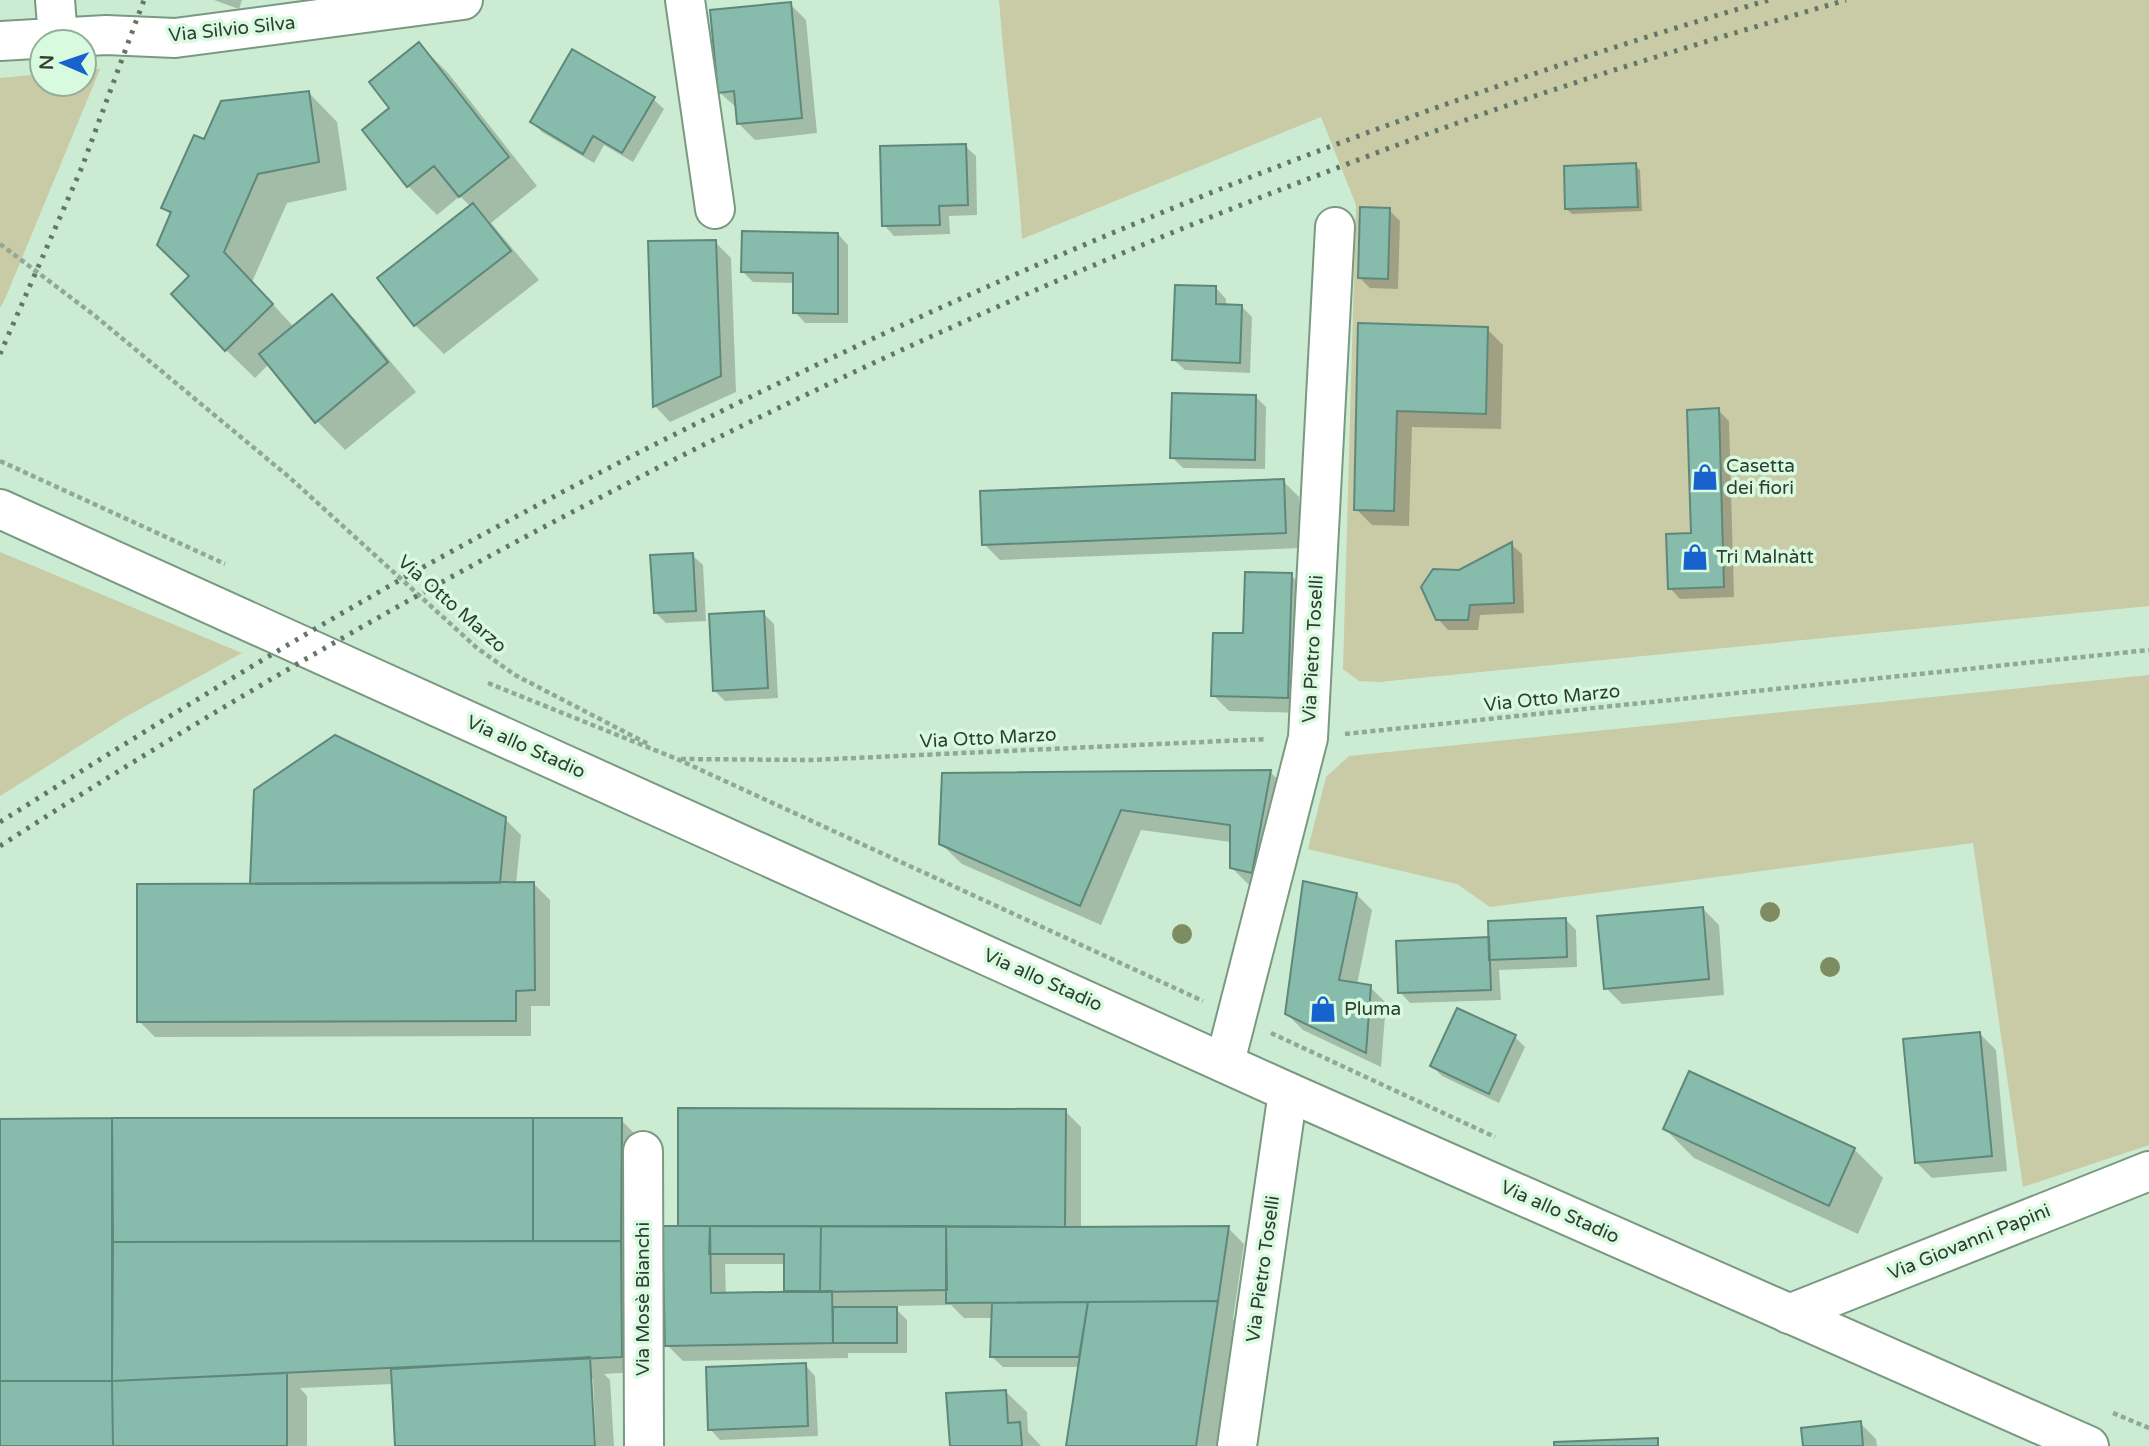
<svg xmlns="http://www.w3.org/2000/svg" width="2149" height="1446" viewBox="0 0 2149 1446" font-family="'Varela Round',sans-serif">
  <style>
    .green { fill: #c9caa6 }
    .shadow { fill: #0003; fill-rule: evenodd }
    .building { fill: #87bbab; stroke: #5f887b; stroke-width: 2 }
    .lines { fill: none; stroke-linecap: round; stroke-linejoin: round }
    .minor-casing { stroke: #7a9981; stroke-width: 42 }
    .major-casing { stroke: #7a9981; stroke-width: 42 }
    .path { stroke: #90a995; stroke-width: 4.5; stroke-dasharray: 5 3.5; stroke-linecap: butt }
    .minor { stroke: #fff; stroke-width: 38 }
    .major { stroke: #fff; stroke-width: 38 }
    .rail { stroke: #637768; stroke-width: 5; stroke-dasharray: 3.5 7; stroke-linecap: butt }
    .tree { fill: #7e8c62 }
    .labels { text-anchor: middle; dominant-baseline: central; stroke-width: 7; stroke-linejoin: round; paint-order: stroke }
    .street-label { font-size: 19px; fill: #303d33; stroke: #d8fadf }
    .poi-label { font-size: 19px; fill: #303d33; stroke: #d8fadf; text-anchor: start }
  </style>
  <rect width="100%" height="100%" fill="#cbecd2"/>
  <!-- green -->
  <path class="green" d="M999 0H2149V606L1379 682 1359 681 1343 669 1356 205 1321 117 1022 239C1017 159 1005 80 999 0Z
    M100 69 5 299 0 308V78L42 74V84H84V70Z
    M0 552 242 653 127 716 0 796Z
    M2149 675V1145L2023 1187 1973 843 1490 907 1457 884 1308 849 1326 777 1349 756Z"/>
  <!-- shadow -->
  <path class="shadow" d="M214 0H242L239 9Z
    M790 4 806 20 817 133 755 140 739 124 737 108 719 92Z
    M419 44 448 73 537 186 491 223 539 280 444 354 415 325 379 278 471 207 460 196 437 215 408 186 391 109Z
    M309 93 337 122 347 190 287 203 252 282 294 327 332 296 360 325 416 392 345 450 317 421 269 364 255 378 226 350 191 276 172 216 163 208 205 142Z
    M653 99 664 109 633 162 604 145 594 163 542 132 532 122Z
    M965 146 976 156 977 215 949 216 950 234 894 236 884 225Z
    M1635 165 1640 170 1642 211 1572 214 1567 209Z
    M1389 210 1400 221 1398 289 1370 288 1360 278Z
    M838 234 848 245V323H805L795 312V283L753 282 743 272Z
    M715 242 731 258 736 392 670 422 655 406 650 243Z
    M1216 288 1226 299V306H1241L1252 317 1250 373 1185 370 1174 360Z
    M1360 325 1487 329 1503 345 1501 429 1412 427 1409 526 1372 525 1356 509Z
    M1255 396 1266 407 1265 469 1183 468 1172 457Z
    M1718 410 1729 421 1734 597 1680 599 1670 588 1693 535Z
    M1283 481 1299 497 1301 548 1000 560 984 544Z
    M1511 544 1522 554 1524 613 1480 615 1478 630H1448L1438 619 1459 572Z
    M692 555 703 565 706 621 666 623 655 612Z
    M1291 575 1307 591 1303 713 1229 711 1213 695 1245 635Z
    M763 613 774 624 778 698 725 701 714 690Z
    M1270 772 1291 792 1252 888 1231 867V842L1141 830 1101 925 962 864 940 843Z
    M505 819 521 835 516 884H534L550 900V1006H531V1036L155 1037 139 1021 252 885Z
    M1356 894 1372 910 1357 985 1370 987 1386 1003 1381 1067 1303 1030 1287 1014Z
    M1703 909 1719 925 1724 995 1622 1004 1606 988Z
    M1565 919 1576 930 1577 967 1499 970 1501 1000 1410 1003 1400 992 1491 938Z
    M1980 1034 1996 1050 2007 1171 1932 1178 1916 1162Z
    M1515 1037 1525 1047 1499 1103 1442 1076 1432 1066Z
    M1065 1111 1081 1127V1229L1228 1228 1244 1244 1233 1319 1238 1324 1219 1446H1068L1080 1367H1003L992 1357 994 1318H964L951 1305 893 1306 907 1320V1353H848V1358L683 1361 667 1345 680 1228ZM725 1264H786V1291L789 1294 726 1295Z
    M0 1120H621L637 1136 638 1372 604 1374 610 1380 614 1446H596L593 1379H589L593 1446H397L393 1384 300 1388 307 1396V1446H0Z
    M1665 1129 1854 1149 1883 1178 1858 1234 1694 1158Z
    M805 1365 815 1376 818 1436 720 1440 710 1429Z
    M1006 1392 1027 1412 1028 1432 1041 1446H951Z
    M1860 1423 1876 1439 1877 1446H1805Z"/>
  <!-- building -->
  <path class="building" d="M791 2 802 118 737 124 734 91 718 93 710 10Z
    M419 42 509 157 459 197 434 166 407 187 362 130 389 108 369 82Z
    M572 49 655 97 622 153 593 136 583 154 530 122Z
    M309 91 319 162 258 174 224 252 273 304 225 351 171 294 189 276 157 245 171 212 161 208 194 135 204 139 221 101Z
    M966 144 968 205 939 206 940 225 882 226 880 146Z
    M1636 163 1638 207 1565 209 1564 166Z
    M473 203 511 251 414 326 377 278Z
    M1360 207 1390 208 1388 279 1358 278Z
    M742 231 838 233V314L793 313V273L741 272Z
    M716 240 721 376 653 407 648 241Z
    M1175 285 1216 286V304L1242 305 1240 363 1172 360Z
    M332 294 388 362 315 423 259 354Z
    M1358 323 1488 327 1486 414 1397 411 1394 511 1354 510Z
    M1172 393 1256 395 1255 460 1170 458Z
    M1719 408 1724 587 1668 589 1666 534 1691 533 1687 410Z
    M1284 479 1286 533 982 545 980 491Z
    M1512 542 1514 603 1470 605 1468 620H1436L1421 587 1433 569 1459 570Z
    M693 553 696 611 654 613 650 555Z
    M1245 572 1292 573 1288 698 1211 696 1213 633H1243Z
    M764 611 768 688 713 691 709 614Z
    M335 735 506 817 500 883 250 884 254 790Z
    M1271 770 1252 873 1230 868V825L1121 810 1080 906 939 844 942 773Z
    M1303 881 1357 893 1339 980 1371 985 1366 1053 1285 1014Z
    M534 882 535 990 516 991V1021L137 1022V884Z
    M1703 907 1709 979 1604 989 1597 916Z
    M1566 918 1567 957 1489 960 1488 921Z
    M1489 937 1491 990 1398 993 1396 941Z
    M1457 1008 1516 1035 1489 1094 1430 1066Z
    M1980 1032 1992 1156 1915 1163 1903 1039Z
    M1689 1071 1855 1148 1829 1206 1663 1129Z
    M678 1108 1066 1109 1065 1227 678 1226Z
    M112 1118H533V1241L113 1242Z
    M112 1118V1381H0V1119Z
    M533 1118H622L621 1241H533Z
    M662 1226H710L711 1293 832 1291 833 1343 665 1346Z
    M710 1226H821L820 1292 784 1291V1254H709Z
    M821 1226H946L947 1290 820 1292Z
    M946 1226 1065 1227 1229 1226 1218 1301 946 1303Z
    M621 1241 622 1357 112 1381 113 1242Z
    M1218 1301 1196 1446H1066L1088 1302Z
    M1088 1302 1079 1357H990L992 1303Z
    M833 1307H897V1343H833Z
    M590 1357 595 1446H395L391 1369Z
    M806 1363 808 1426 708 1430 706 1367Z
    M287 1373V1446H113L112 1381Z
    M0 1381H112L113 1446H0Z
    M1006 1390 1008 1423 1020 1422 1022 1446H950L946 1393Z
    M1861 1421 1863 1446H1803L1801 1428Z
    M1658 1438V1446H1554V1442Z"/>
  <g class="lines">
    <defs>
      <path id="minor" d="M55 0 58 38
        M685 0 715 209
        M0 41 106 35 175 38 463 0
        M1225 1062 1308 738 1335 227
        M643 1151 644 1446
        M1789 1314 2149 1171
        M1237 1446 1288 1092"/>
      <path id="major" d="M0 509 1288 1092 2089 1446"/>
    </defs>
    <!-- minor casing -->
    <use href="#minor" class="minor-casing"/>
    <!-- major casing -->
    <use href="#major" class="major-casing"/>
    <!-- path -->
    <path class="path" d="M0 244 94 315 289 477 477 648 515 675 648 744
      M0 461 225 564
      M488 683 677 759 1203 1001
      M1345 734 2149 650
      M681 759 811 760 1267 739
      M1271 1033 1495 1137
      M2113 1413 2149 1428"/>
    <!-- minor -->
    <use href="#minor" class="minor"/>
    <!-- major -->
    <use href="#major" class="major"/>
    <!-- rail -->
    <path class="rail" d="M0 354 82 167 144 0
      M0 822C150 728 300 634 456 549 872 322 1313 133 1769 0
      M0 846C399 589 821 369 1264 196 1362 158 1461 120 1562 87 1656 56 1751 28 1846 0"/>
  </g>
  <!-- trees -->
  <g class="tree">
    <circle cx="1770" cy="912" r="10"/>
    <circle cx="1182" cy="934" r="10"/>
    <circle cx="1830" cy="967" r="10"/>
  </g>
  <!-- icons -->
  <defs>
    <symbol id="shop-bare" viewBox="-9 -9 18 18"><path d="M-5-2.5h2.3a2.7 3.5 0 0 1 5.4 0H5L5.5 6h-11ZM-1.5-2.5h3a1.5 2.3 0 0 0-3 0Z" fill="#1862cd" stroke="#d8fadf" stroke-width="2.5" paint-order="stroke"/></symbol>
  </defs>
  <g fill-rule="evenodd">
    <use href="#shop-bare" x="1686" y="458" width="38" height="38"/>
    <use href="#shop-bare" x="1676" y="538" width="38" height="38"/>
    <use href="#shop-bare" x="1304" y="990" width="38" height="38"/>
  </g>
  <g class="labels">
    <!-- street labels -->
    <g class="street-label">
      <text transform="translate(232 29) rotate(-6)">Via Silvio Silva</text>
      <text transform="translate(452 604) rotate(41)">Via Otto Marzo</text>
      <text transform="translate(1313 649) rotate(-87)">Via Pietro Toselli</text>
      <text transform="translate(1552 698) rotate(-6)">Via Otto Marzo</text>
      <text transform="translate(988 738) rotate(-3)">Via Otto Marzo</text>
      <text transform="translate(526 747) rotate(24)">Via allo Stadio</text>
      <text transform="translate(1043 980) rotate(24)">Via allo Stadio</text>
      <text transform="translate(1560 1212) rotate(24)">Via allo Stadio</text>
      <text transform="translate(1969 1242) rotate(-22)">Via Giovanni Papini</text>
      <text transform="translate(1263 1269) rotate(-82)">Via Pietro Toselli</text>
      <text transform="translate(643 1299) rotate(-90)">Via Mosè Bianchi</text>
    </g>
    <!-- poi labels -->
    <g class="poi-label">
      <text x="1726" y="466">Casetta<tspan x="1726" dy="22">dei fiori</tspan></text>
      <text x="1716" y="557">Tri Malnàtt</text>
      <text x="1344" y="1009">Pluma</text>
    </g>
  </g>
  <!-- north arrow -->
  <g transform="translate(63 63) rotate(272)"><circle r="33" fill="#d8fadf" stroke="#95ae9a" stroke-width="2"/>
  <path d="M0-5L12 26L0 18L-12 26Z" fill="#1862cd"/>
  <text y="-10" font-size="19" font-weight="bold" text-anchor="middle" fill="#303d33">N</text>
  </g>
</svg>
